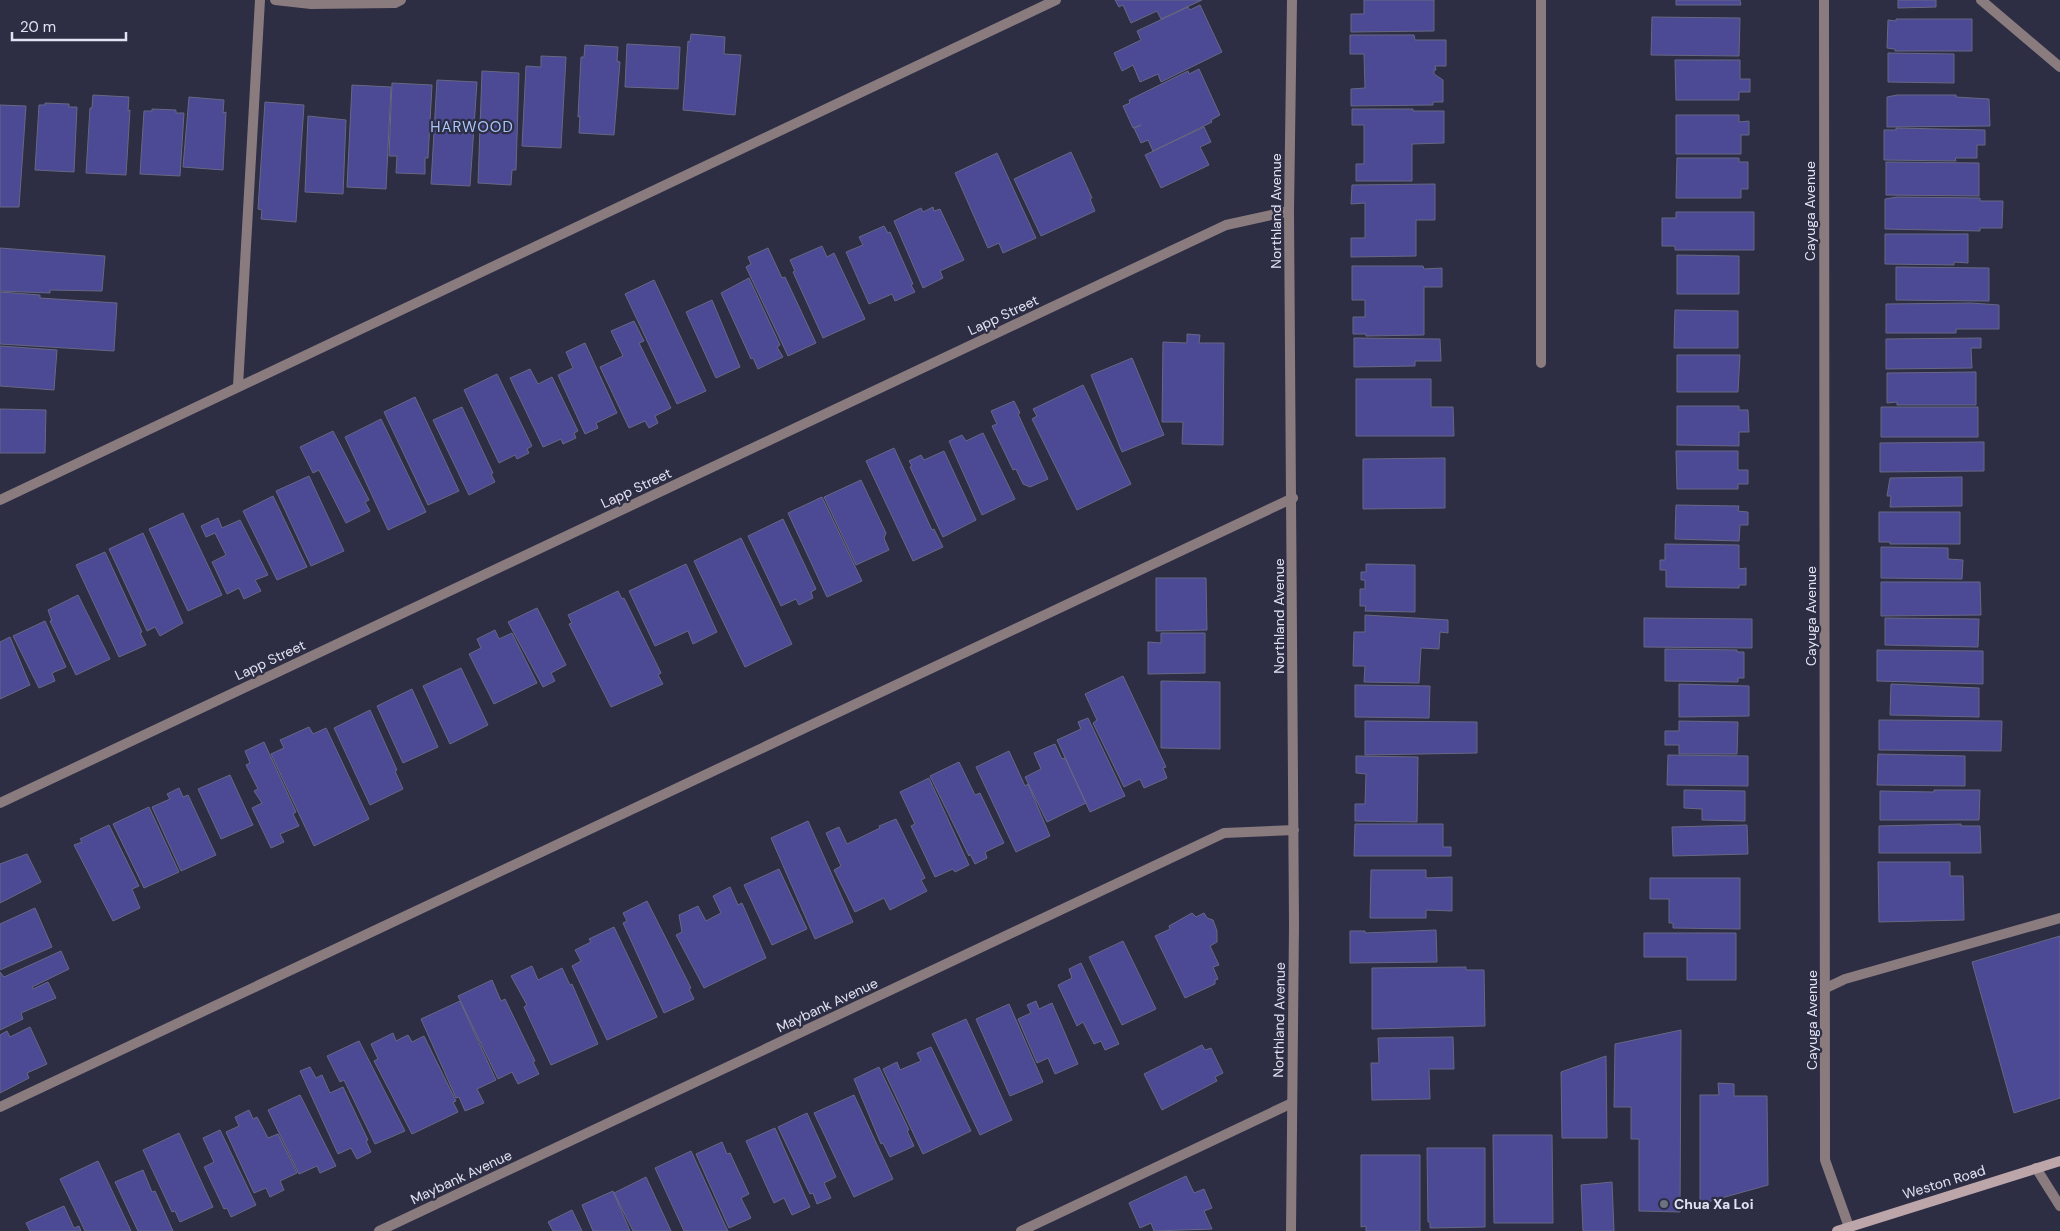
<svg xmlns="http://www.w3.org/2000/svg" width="2060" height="1231" viewBox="0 0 2060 1231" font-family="'DM Sans',sans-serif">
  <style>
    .building { fill: #4c4995; stroke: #676883 }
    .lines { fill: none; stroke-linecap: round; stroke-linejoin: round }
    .lane { stroke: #8a7b7e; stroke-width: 10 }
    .street { stroke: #8a7b7e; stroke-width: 10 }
    .secondary { stroke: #bda6aa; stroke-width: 10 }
    .worship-dot { fill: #6b7280; stroke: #2d2d44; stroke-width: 2 }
    .labels { text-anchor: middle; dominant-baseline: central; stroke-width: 4.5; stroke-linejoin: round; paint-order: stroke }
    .street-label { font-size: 14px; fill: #e2e3f2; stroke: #2d2d44 }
    .poi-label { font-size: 14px; font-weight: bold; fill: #e2e3f2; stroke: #2d2d44; text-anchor: start }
    .neighbourhood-label { font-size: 15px; letter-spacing: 1px; fill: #aac6fa; stroke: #2d2d44 }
  </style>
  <rect width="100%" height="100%" fill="#2d2d44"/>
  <!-- building -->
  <path class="building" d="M1115 0H1202L1161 19 1157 11 1131 23 1123 5 1119 7Z
    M1364 0H1434V31L1351 32V14H1364Z
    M1676 0H1740L1741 5H1676Z
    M1898 0H1936V7L1898 8Z
    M1200 5 1222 52 1161 82 1158 74 1140 82 1133 65 1122 71 1114 53 1141 40 1137 31 1188 7 1190 10Z
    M1652 17 1740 18 1739 56 1651 55Z
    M1896 19H1972V51H1895V49L1887 48 1888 20 1896 21Z
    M691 34 725 37 724 54 741 55 735 115 683 110 688 41 690 42Z
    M1350 35H1414L1415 40H1446V66H1435L1436 70H1434V74L1443 80V102H1433V105L1351 106V89L1365 88 1364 54H1350Z
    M627 44 680 47 678 89 625 87Z
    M585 45 618 47 617 61 620 62 614 135 579 133 580 116 578 117 581 57H584Z
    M1888 53 1954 54V83L1888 82Z
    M541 56 566 57 561 148 522 146 526 66 541 67Z
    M1675 60H1740V79H1750V92H1739V100H1676Z
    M1199 69 1220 115 1211 120 1212 122 1153 151 1148 140 1141 143 1134 128 1141 125 1133 128 1123 106 1130 103 1129 100 1188 71 1189 74Z
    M482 71 519 73 516 170H512L511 185 478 183Z
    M437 80 477 82 470 186 431 184Z
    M392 83 432 85 428 158H425V174L396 173 397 156H389Z
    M352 85 391 87 386 189 347 187Z
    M93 95 129 97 128 111 130 110 126 175 86 173 90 108H92Z
    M1897 95H1956V97L1989 99 1990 126 1887 127V97Z
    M189 97 224 100 223 113 226 112 223 170 183 167Z
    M265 102 304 105 296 222 261 219 262 210 258 209Z
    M45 103 69 104V107H77L74 172 35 170 39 105H45Z
    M0 105 26 106 19 207H0Z
    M152 109 176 110V113H184L180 176 140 174 144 111H152Z
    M1352 109H1413V111H1444V143L1412 144V181H1356V164H1364V125H1352Z
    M1676 115H1739V122L1749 121V135H1741V154H1676Z
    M308 116 346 120 343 194 305 192Z
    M1204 127 1211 142 1200 147 1209 165 1161 188 1145 155Z
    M1896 128 1985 130V145H1977V158H1955L1956 161 1884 160V130H1896Z
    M1071 152 1092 198 1090 199 1095 211 1041 236 1014 179Z
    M997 153 1036 238 1003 253 999 243 988 248 955 173Z
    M1677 158H1739V162H1748V189H1741V198H1676Z
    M1886 162 1979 163V196L1886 195Z
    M1435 184V220H1416V256L1351 257V238H1365V203L1351 204 1352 185Z
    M1897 197 1980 198V201H2003L2002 228H1980V231L1885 229V199Z
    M933 207 934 211 940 209 964 260 940 271 943 278 923 288 894 221 921 208 923 212Z
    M1676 212H1754V250H1675V246H1662V218H1676Z
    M884 226 888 233 890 232 913 284 911 285 915 292 895 301 892 294 869 304 846 252 863 245 859 237Z
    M1885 234H1968V263L1954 262V265L1885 264Z
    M822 246 827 257 834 253 865 319 823 338 793 272 795 271 790 260Z
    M0 248 105 256 102 291 50 290V293L0 291Z
    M768 248 782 278 785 277 816 343 788 356 746 267 751 264 748 257Z
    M1677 255 1739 256V294H1677Z
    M1352 266H1423L1424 269 1442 268V287H1424V335L1366 336V334H1353V317H1365V300H1352Z
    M1896 267 1989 268V301L1896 300Z
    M749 278 780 345 777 347 783 357 758 369 753 358 751 359 721 293Z
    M654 280 706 391 677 404 625 294Z
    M0 292 40 295V298L117 303 114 351 0 344Z
    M712 300 740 367 716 378 686 312Z
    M1971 303 1999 305V329H1956V333H1886V304Z
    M1675 310 1738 311V348H1674Z
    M634 321 644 341 639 343 671 408 655 416 658 423 649 428 645 421 629 428 600 367 623 356 611 331Z
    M1187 334 1200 335 1199 343H1224L1223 445 1182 444 1183 422H1162L1163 342 1187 343Z
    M1354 338 1440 339 1441 361H1415V366L1354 367Z
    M1981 338V348H1971L1972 368 1886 369V339Z
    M585 343 617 413 596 423 598 428 585 434 558 375 573 368 566 352Z
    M0 346 57 350 54 390 0 386Z
    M1677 355H1740L1738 392H1677Z
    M1132 358 1164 435 1122 452 1091 375Z
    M530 369 538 384 552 377 578 431 574 433 576 438 563 444 561 439 543 447 510 378Z
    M1976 372V405H1897V402L1887 403V373Z
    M497 374 532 446 527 449 529 453 517 459 515 455 499 463 464 390Z
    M1356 379H1431V407H1453L1454 436H1356Z
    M1083 385 1131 484 1077 510 1032 419 1037 416 1033 409Z
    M415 397 459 491 428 505 384 412Z
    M1014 401 1020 413 1018 414 1048 479 1030 487 1023 484 1016 469 1013 470 992 426 997 424 991 411Z
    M1677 406H1739V410H1748L1749 432H1739V446L1677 445Z
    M462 407 493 473 491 474 495 482 469 495 433 420Z
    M1881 407H1978V437H1881Z
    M0 409 46 410 45 453H0Z
    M381 419 426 512 388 530 345 437Z
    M333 431 369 500 365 502 370 511 346 523 319 470 313 473 300 447Z
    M983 433 1015 499 982 515 949 441 962 435 966 441Z
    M1984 442V471L1880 472V443Z
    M894 448 932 530 934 529 943 547 913 561 866 461Z
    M944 451 976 520 943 537 910 467 912 466 909 461 921 455 924 460Z
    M1676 451H1738V470H1748V484H1738V489H1677Z
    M1445 458V508L1363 509V459Z
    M309 476 344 551 311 566 276 491Z
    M1962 477V506L1890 507 1891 496H1887L1890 478Z
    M861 480 886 533 884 538 889 550 856 565 824 497Z
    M273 496 307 567 277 580 243 511Z
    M822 497 862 581 827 597 788 513Z
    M1676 505 1739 506 1738 511 1748 512V525H1740L1739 541 1675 539Z
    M1879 512H1960V544H1890V542H1879Z
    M183 513 222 595 188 611 149 529Z
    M218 518 222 528 240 520 268 575 255 580 261 591 244 599 239 588 227 594 212 562 226 555 215 533 206 537 201 526Z
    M783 519 816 589 811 592 813 598 799 605 796 599 781 606 748 536Z
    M143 533 183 623 160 636 155 627 147 631 109 549Z
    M741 538 792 644 745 667 694 561Z
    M1665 544 1739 545V569L1746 568V585H1739V588L1666 587V570H1660V560H1665Z
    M1881 547 1948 548V559L1963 560 1962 579 1881 578Z
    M105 552 142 632 140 633 146 645 119 657 76 565Z
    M686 564 717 632 693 644 688 631 655 646 629 591Z
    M1366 564 1415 565V612L1365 611 1366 606H1360V589H1365V580H1361V572H1366Z
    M1156 578H1206L1207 630 1156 631Z
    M1881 582H1980L1981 615 1881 616Z
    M618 591 622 599 624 598 661 673 658 675 663 684 611 707 569 624 572 623 568 615Z
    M78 595 110 659 76 675 50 621H52L48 610Z
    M537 608 566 665 551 673 555 681 543 687 508 622Z
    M1365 615 1448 620V633L1440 632 1439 649 1421 648 1419 683 1364 682 1365 666H1353L1354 632H1365Z
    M1644 618 1752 619V648L1644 647Z
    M1885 618 1979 619 1978 647 1885 645Z
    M45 621 66 667 52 673 55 681 39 688 13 636Z
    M495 630 499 639 512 633 537 683 494 704 469 654 481 648 477 639Z
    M1161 633H1205V673L1148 674V642L1161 643Z
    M10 637 30 685 0 699V642Z
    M1665 649 1737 650V652H1744V678H1738V682L1665 681Z
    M1877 650 1983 651V684L1877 681Z
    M461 668 488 725 450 744 423 686Z
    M1123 676 1166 767 1163 768 1167 778 1144 788 1140 779 1124 787 1093 723 1097 720 1085 694Z
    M1161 681 1220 682V749L1161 748Z
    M1679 684 1749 686V716L1679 717Z
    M1891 684 1979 688V717L1890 715Z
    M1355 685 1430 686 1429 718 1355 717Z
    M412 689 438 747 403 763 377 706Z
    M370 710 397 770 395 771 403 789 370 805 334 728Z
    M1088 718 1125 796 1090 812 1057 740 1081 729 1078 722Z
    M1879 720 2002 721 2001 751 1879 750Z
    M1365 721 1477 722V753L1365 755Z
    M1679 721 1738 722 1737 754H1679V745H1665V731H1679Z
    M309 727 313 734 326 728 369 819 314 846 271 754 284 748 280 740Z
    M264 742 296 812 293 814 299 826 280 834 284 842 271 848 252 808 262 803 254 791 258 789 246 765 250 763 245 751Z
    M1055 744 1062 759 1065 758 1086 803 1047 822 1025 777 1041 769 1034 753Z
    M1009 751 1025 786 1028 784 1050 836 1016 852 976 767Z
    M1878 754 1965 756V786L1877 785Z
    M1668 755 1748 756V786L1667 785Z
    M1356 756 1418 757 1417 822 1355 821V804H1365L1366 774 1356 773Z
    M959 762 975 795 980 793 1004 843 985 852 987 858 975 864 970 854 969 856 930 776Z
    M230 775 253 825 221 839 198 789Z
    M929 778 969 865 955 872 953 869 935 877 911 826 915 824 900 792Z
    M179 788 183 797 188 795 216 855 181 871 152 807 170 799 167 794Z
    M1684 790 1745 791V821L1702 820V809L1684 808Z
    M1934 790H1980L1979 820H1880V791L1934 792Z
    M149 807 179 872 144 888 113 824Z
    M896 819 925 878 921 880 927 891 890 910 884 898 855 912 834 870 841 866 826 833 839 827 847 844 880 828 879 826Z
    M808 821 853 922 815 939 771 838Z
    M1355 824H1443V847H1451V856H1354Z
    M1961 824V826H1980L1981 853H1879V826Z
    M109 825 139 886 132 889 140 908 113 921 74 845 82 842 80 839Z
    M1747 825 1748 854 1673 856 1672 827Z
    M27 854 41 882 0 903V864Z
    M1878 862H1950V876H1963L1964 920 1879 922Z
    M779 869 807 929 772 945 744 885Z
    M1371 870H1426V878L1452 877V911L1426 910V918H1370Z
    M1650 878H1740V929L1673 928V923H1669V899H1650Z
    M730 887 738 905 742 903 766 958 704 988 676 935 682 932 679 915 698 906 706 921 721 913 713 896Z
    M647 901 691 988 689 989 694 999 664 1013 623 923 627 921 623 913Z
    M35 908 52 947 0 970V924Z
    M1192 913 1196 917 1204 913 1207 918 1213 920 1217 931V942L1210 946 1219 965 1213 967 1218 979 1215 980V984L1185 998 1155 936 1170 929 1169 926Z
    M614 927 657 1017 607 1040 572 966 581 961 575 950 591 942 589 939Z
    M1436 930 1437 962 1350 963V931H1365V933Z
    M1644 933H1736V980H1687V957H1644Z
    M2060 936V1098L2014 1113 1972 962Z
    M1123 941 1156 1009 1122 1025 1089 957Z
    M61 951 69 969 32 987 33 989 48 982 56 998 21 1013 23 1019 0 1030V972L4 977Z
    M1081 963 1119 1044 1105 1050 1101 1041 1094 1044 1083 1022 1077 1026 1058 985 1072 978 1069 969Z
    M532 966 538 980 562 968 570 985 572 984 598 1044 551 1065 524 1007 527 1005 511 976Z
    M1466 967V970H1484L1485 1026 1372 1029V968Z
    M492 980 501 1001 505 999 535 1061 533 1062 539 1074 518 1084 512 1072 498 1079 458 996Z
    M460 1001 496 1080 477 1089 484 1103 465 1111 459 1097 456 1098 421 1019Z
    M1036 1001 1039 1009 1052 1003 1078 1064 1055 1074 1048 1058 1037 1063 1018 1019 1031 1013 1027 1005Z
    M1009 1004 1043 1082 1010 1096 976 1019Z
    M966 1019 1012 1120 980 1135 932 1034Z
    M30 1027 47 1064 27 1073 29 1078 0 1093V1035L7 1031 10 1037Z
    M1681 1030 1680 1212 1639 1211V1139H1631V1107H1614L1615 1044Z
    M393 1033 396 1041 408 1035 412 1042 424 1036 456 1101 453 1102 458 1112 412 1134 374 1061 378 1059 371 1044Z
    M1453 1037 1454 1069H1429L1430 1099 1372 1100 1371 1063H1379L1378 1038Z
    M359 1041 405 1131 375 1144 344 1080 340 1082 327 1056Z
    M1202 1045 1205 1050 1211 1048 1223 1073 1215 1077 1217 1081 1162 1110 1144 1074Z
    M931 1047 971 1131 923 1154 883 1069 897 1062 900 1070 921 1061 917 1053Z
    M1606 1056 1607 1138H1562L1561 1072Z
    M310 1067 316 1078 322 1075 330 1093 343 1087 368 1140 366 1141 371 1152 357 1159 351 1148 338 1154 300 1071Z
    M879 1067 909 1130 907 1131 914 1146 890 1157 883 1143 881 1144 854 1079Z
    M1718 1083 1734 1084V1096H1767L1768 1185 1700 1204V1095H1719Z
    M300 1095 336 1166 320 1173 317 1166 299 1174 268 1110Z
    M854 1095 893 1179 854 1197 814 1113Z
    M249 1110 253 1119 257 1117 268 1138 278 1134 297 1173 280 1181 284 1190 270 1197 266 1188 254 1193 226 1132 239 1126 235 1117Z
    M807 1113 836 1177 824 1183 831 1198 817 1204 813 1193 810 1194 778 1127Z
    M775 1128 810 1207 792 1215 784 1198 774 1203 746 1141Z
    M220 1130 256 1205 231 1217 227 1208 224 1209 204 1167 214 1162 203 1138Z
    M179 1133 213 1207 180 1222 175 1211 172 1212 143 1150Z
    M1493 1135H1552L1553 1223H1494Z
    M722 1142 727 1154 730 1153 749 1194 741 1198 751 1218 729 1228 696 1154Z
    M1427 1148H1485V1227L1430 1228V1222H1428Z
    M691 1151 725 1225 728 1231H684L655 1168Z
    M1361 1155H1420V1231H1366V1226L1361 1227Z
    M98 1161 131 1231H85L60 1179Z
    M143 1170 152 1192 155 1191 173 1231H138L115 1182Z
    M1186 1176 1194 1193 1204 1189 1212 1208 1204 1211 1212 1229 1154 1231 1151 1223 1140 1228 1129 1203Z
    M646 1177 671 1231H633L614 1193Z
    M1612 1182 1614 1231H1583L1581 1185Z
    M613 1191 630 1231H593L582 1205Z
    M64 1206 74 1228 79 1226 81 1231H30L26 1223Z
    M572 1210 582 1231H553L548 1222Z"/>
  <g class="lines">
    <!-- lane -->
    <path class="lane" d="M1981 0 2060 67
      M1541 363V0
      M238 386 260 0
      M0 500 1056 0
      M1826 988 1845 979 2060 918
      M0 1107 1293 498
      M2036 1168 2060 1206
      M1021 1231 1292 1103"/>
    <!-- street -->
    <path class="street" d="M275 0 311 4 395 3 401 0
      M1824 0 1825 1160 1849 1227
      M0 803 1226 225 1289 211
      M379 1231 1224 833 1294 830
      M1291 1231 1294 924 1289 211 1292 0"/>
    <!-- secondary -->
    <path class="secondary" d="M1837 1231 2060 1161"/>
  </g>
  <!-- markers -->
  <circle class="worship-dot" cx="1664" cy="1204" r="5"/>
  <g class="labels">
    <!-- street labels -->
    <g class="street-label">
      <text transform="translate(1276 211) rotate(-90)">Northland Avenue</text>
      <text transform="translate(1810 211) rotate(-90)">Cayuga Avenue</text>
      <text transform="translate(1003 315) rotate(-25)">Lapp Street</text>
      <text transform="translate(636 488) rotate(-25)">Lapp Street</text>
      <text transform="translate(1279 616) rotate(-90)">Northland Avenue</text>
      <text transform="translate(1811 616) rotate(-90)">Cayuga Avenue</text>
      <text transform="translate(270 660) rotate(-25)">Lapp Street</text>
      <text transform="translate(827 1005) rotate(-25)">Maybank Avenue</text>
      <text transform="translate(1279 1020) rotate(-89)">Northland Avenue</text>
      <text transform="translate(1812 1020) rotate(-90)">Cayuga Avenue</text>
      <text transform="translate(461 1177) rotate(-25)">Maybank Avenue</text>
      <text transform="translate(1944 1182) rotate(-17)">Weston Road</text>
    </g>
    <!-- poi labels -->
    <g class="poi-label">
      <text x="1674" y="1204">Chua Xa Loi</text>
    </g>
    <!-- neighbourhood labels -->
    <g class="neighbourhood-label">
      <text x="472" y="127">HARWOOD</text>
    </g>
  </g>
  <!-- scale -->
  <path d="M12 32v8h114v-8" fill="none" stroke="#e2e3f2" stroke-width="2.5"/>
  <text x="20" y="32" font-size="15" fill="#e2e3f2" stroke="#2d2d44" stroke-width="4" paint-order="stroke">20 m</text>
</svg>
